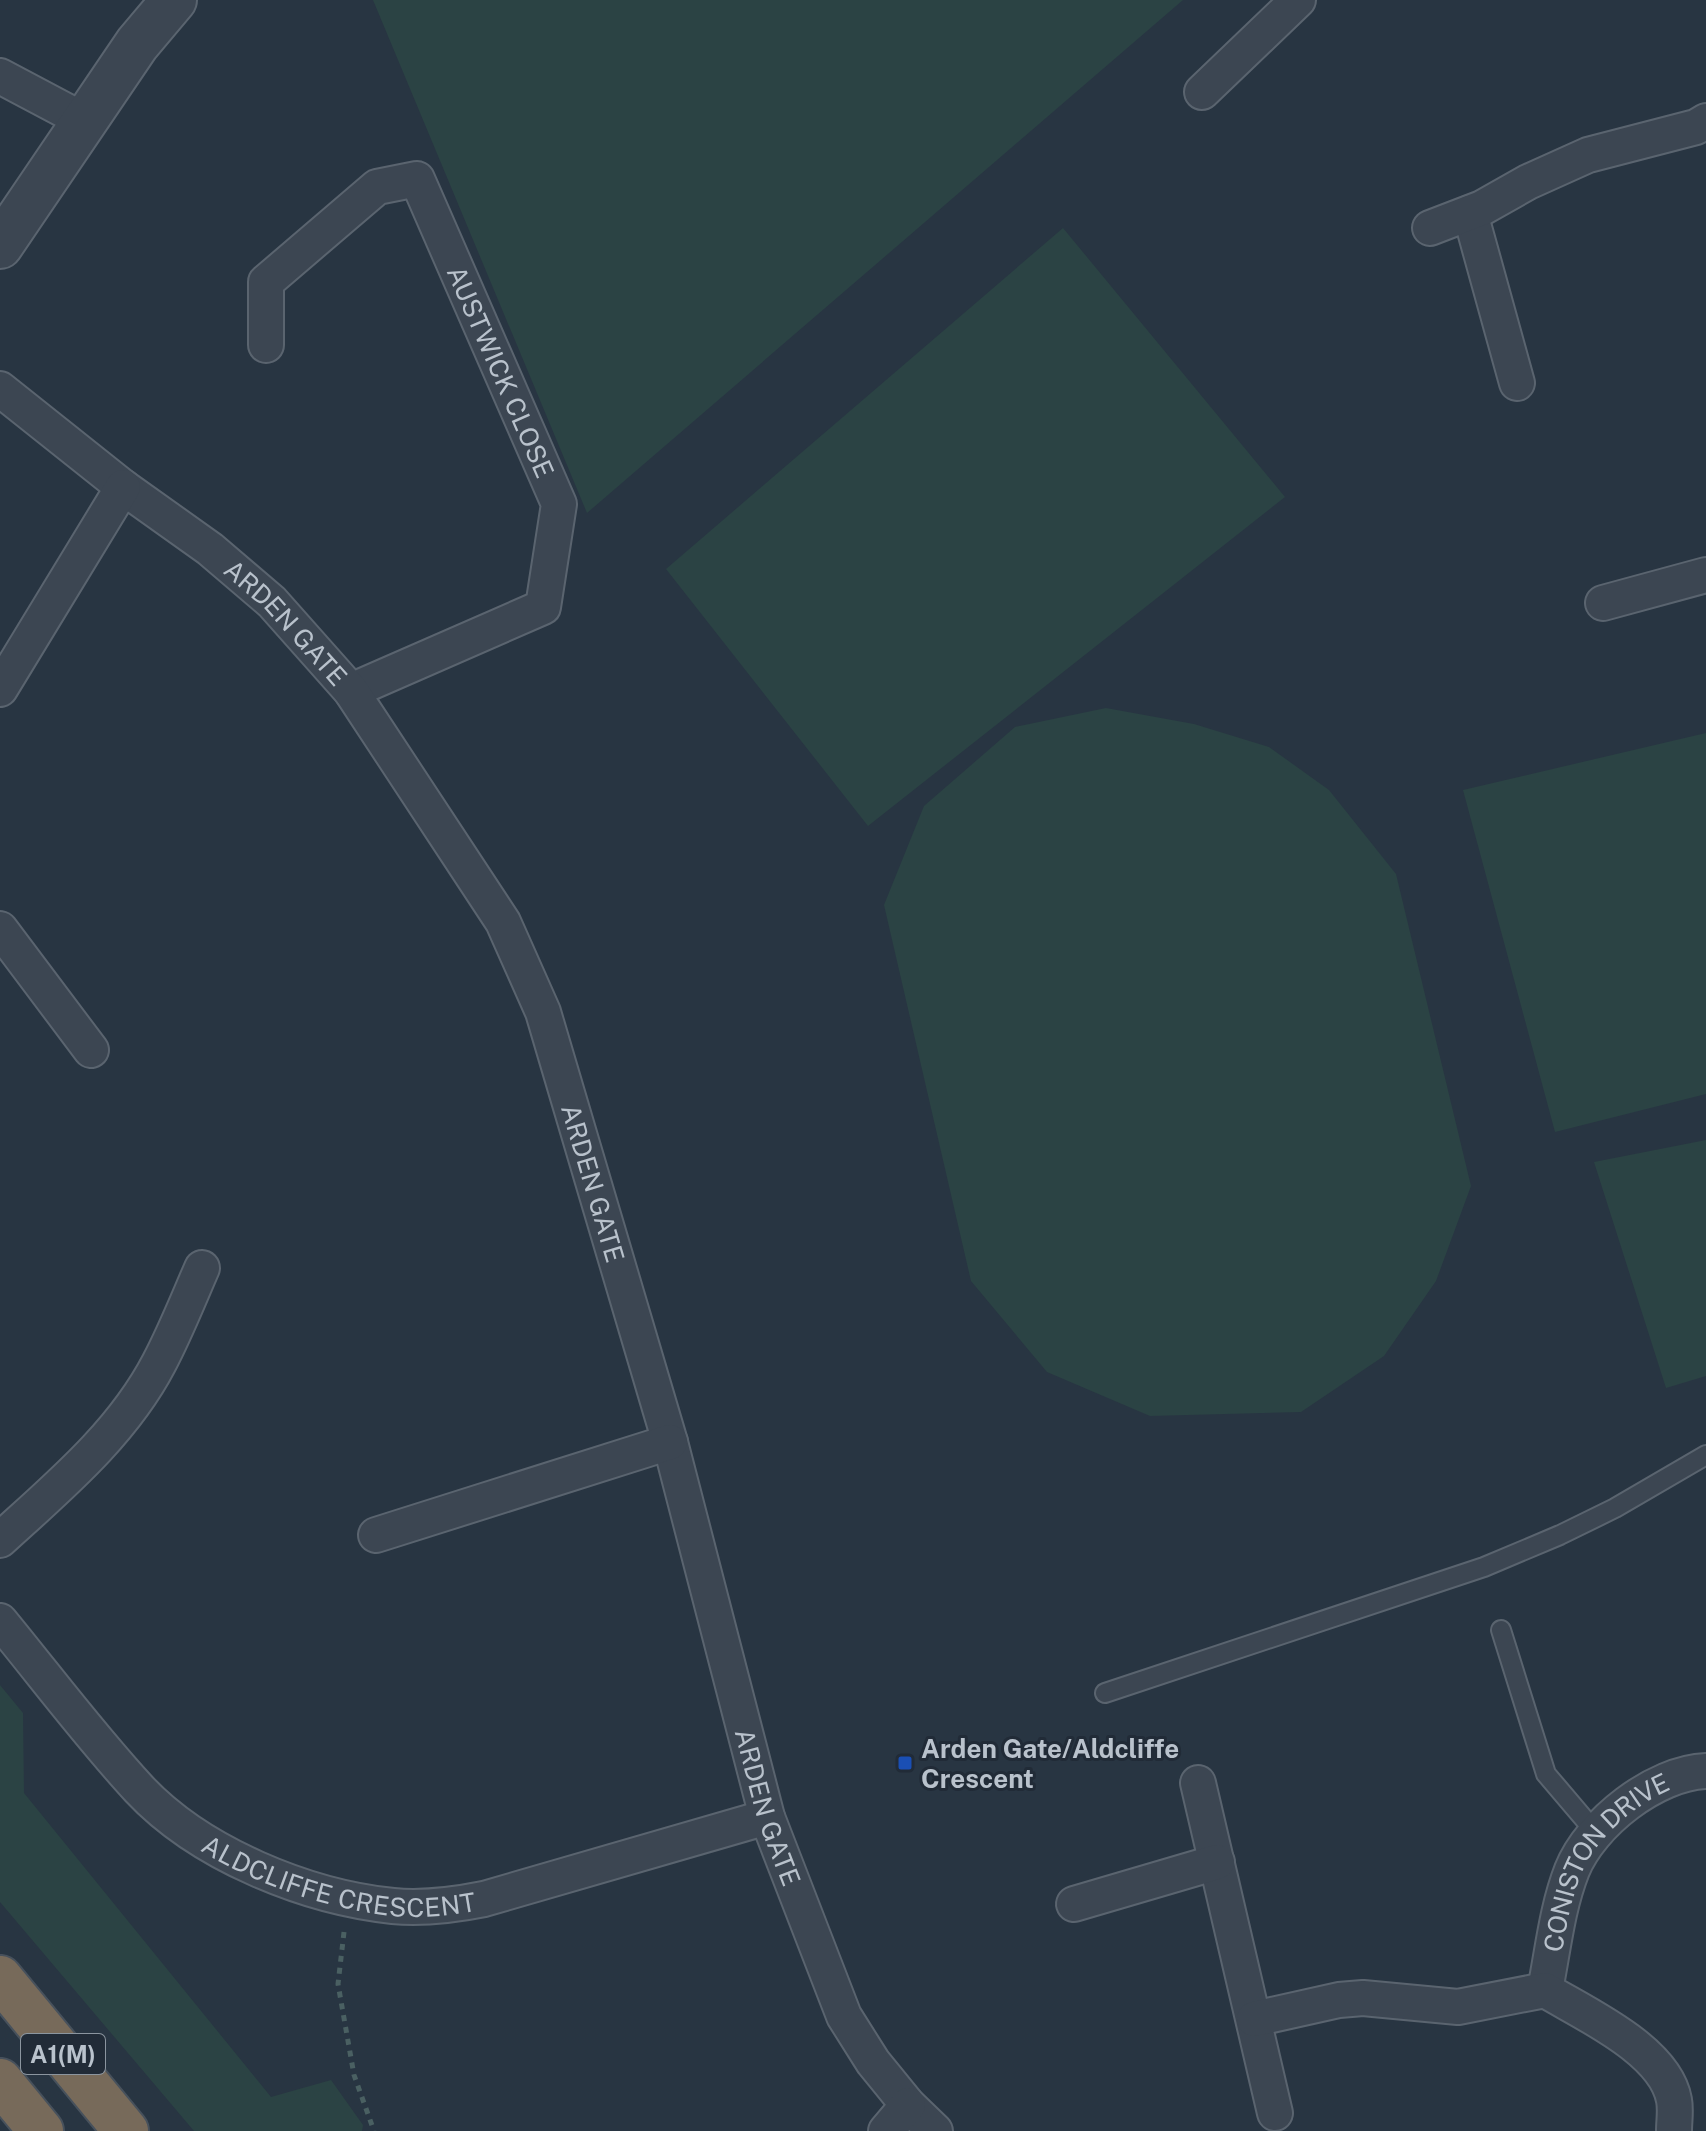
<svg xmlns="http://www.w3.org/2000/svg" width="1706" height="2131" viewBox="0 0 1706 2131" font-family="'Public Sans',sans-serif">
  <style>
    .green { fill: #2b4344 }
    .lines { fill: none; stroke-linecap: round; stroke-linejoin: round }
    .service-casing { stroke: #5a646f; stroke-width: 22 }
    .minor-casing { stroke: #5a646f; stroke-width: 38 }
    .tertiary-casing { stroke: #5a646f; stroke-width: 48 }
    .motorway-casing { stroke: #47515c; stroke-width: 48 }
    .path { stroke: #4a6062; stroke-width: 5; stroke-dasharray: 6 6; stroke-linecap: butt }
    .service { stroke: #3c4652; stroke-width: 18 }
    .minor { stroke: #3c4652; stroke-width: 34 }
    .tertiary { stroke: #3c4652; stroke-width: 44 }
    .motorway { stroke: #776a5a; stroke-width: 44 }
    .transit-dot { fill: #1a4fb4; stroke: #212b37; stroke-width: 3 }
    .labels { text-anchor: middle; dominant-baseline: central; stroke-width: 6; stroke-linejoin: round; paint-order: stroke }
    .shield { fill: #212b37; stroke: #8b959f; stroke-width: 2 }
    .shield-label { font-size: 24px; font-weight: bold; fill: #b9c2cc }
    .street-label { font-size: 26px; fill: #b9c2cc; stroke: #212b37 }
    .poi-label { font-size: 26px; font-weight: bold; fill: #b9c2cc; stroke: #212b37; text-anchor: start }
  </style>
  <rect width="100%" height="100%" fill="#283542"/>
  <!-- green -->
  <path class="green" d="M373 0H1183L587 513Z
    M1063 228 1285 497 868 826 666 569Z
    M1106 708 1194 724 1269 747 1329 790 1396 874 1471 1186 1436 1281 1384 1356 1301 1412 1150 1416 1047 1372 971 1281 884 905 924 806 1015 727Z
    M1706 733V1094L1555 1132 1463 790Z
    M1706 1140V1376L1666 1388 1594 1162Z
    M0 1685 23 1713 24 1793 271 2097 331 2080 363 2125 362 2131H194L0 1902Z"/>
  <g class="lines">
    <defs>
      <path id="service" d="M1501 1630 1546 1774 1597 1834
        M1105 1693 1484 1567 1560 1535 1615 1508 1706 1455"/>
      <g id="minor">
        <path d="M0 76 83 120"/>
        <path d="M1202 92 1298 0"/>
        <path d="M1470 213 1517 383"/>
        <path d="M1430 228 1482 208 1528 182 1588 155 1696 127 1706 121"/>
        <path id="s1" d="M266 345V282L377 187 417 179 559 504 543 607 351 691"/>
        <path id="s2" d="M0 389 123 487 210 549 272 602 351 691 503 922 543 1012 670 1442 767 1817 844 2016 873 2062 908 2105 935 2131"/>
        <path d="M1603 603 1706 575"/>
        <path d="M0 689 123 487"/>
        <path d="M0 929 91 1050"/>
        <path d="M376 1535 670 1442"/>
        <path d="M0 1540C58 1487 122 1434 159 1363 175 1333 188 1300 202 1268"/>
        <path id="s3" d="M0 1621C46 1677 90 1736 139 1789 200 1854 306 1897 393 1906 424 1909 454 1905 484 1899L767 1817"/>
        <path d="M1198 1783 1275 2113"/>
        <path d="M1074 1904 1217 1862"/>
        <path id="s4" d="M1545 1990C1553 1950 1557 1908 1572 1870 1591 1823 1655 1773 1706 1771"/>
        <path d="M1254 2019 1339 2000 1363 1998 1458 2007 1545 1990C1585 2014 1665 2050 1674 2100 1676 2110 1674 2121 1674 2131"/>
        <path d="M886 2131 908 2105"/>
      </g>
      <path id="tertiary" d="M0 246 137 44 174 0"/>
      <path id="motorway" d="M0 1978 126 2131
        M0 2081 41 2131"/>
    </defs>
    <!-- service casing -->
    <use href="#service" class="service-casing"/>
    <!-- minor casing -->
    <use href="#minor" class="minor-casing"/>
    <!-- tertiary casing -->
    <use href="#tertiary" class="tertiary-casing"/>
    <!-- motorway casing -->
    <use href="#motorway" class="motorway-casing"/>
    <!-- path -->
    <path class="path" d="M344 1932 338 1984 354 2075 374 2131"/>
    <!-- service -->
    <use href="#service" class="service"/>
    <!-- minor -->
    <use href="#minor" class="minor"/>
    <!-- tertiary -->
    <use href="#tertiary" class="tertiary"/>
    <!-- motorway -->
    <use href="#motorway" class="motorway"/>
  </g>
  <!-- markers -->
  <rect class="transit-dot" x="897" y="1755" width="16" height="16" rx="4"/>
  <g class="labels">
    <!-- shield labels -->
    <rect class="shield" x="21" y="2034" width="84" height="40" rx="6"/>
    <g class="shield-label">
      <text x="63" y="2054">A1(M)</text>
    </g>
    <!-- street labels -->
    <g class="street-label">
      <text stroke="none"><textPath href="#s1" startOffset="460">AUSTWICK CLOSE</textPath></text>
      <text stroke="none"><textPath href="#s2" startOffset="370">ARDEN GATE</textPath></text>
      <text stroke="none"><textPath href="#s2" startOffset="1018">ARDEN GATE</textPath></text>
      <text stroke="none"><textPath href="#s2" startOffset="1666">ARDEN GATE</textPath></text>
      <text stroke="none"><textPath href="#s3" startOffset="444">ALDCLIFFE CRESCENT</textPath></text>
      <text stroke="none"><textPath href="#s4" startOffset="148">CONISTON DRIVE</textPath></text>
    </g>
    <!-- poi labels -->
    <g class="poi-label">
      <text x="921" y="1748">Arden Gate/Aldcliffe<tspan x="921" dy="30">Crescent</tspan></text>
    </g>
  </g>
</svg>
